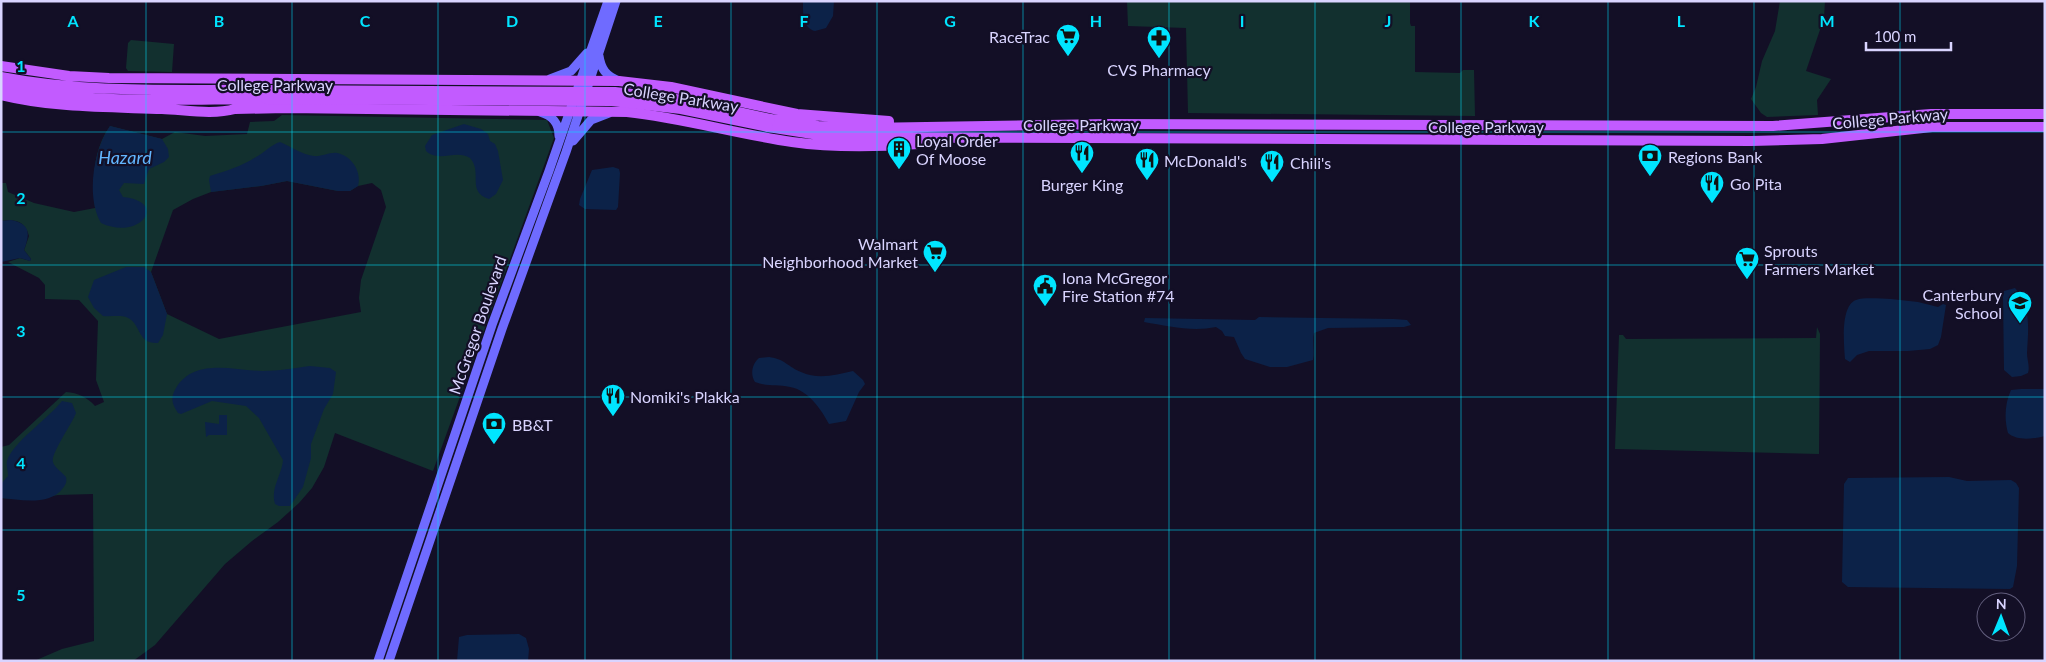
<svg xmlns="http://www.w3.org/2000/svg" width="2046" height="662" viewBox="0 0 2046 662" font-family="Lato,sans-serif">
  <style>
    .green { fill: #12302f; fill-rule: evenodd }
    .water { fill: #0c2248 }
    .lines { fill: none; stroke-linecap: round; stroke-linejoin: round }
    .secondary { stroke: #6f6bff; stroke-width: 9 }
    .primary { stroke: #c25bff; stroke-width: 10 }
    .primary-bridge { stroke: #c25bff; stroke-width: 10 }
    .grid { fill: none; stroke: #00e5ff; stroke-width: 1; stroke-opacity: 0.55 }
    .labels { text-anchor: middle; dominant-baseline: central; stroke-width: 4.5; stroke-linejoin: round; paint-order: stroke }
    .poi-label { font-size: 16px; fill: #d9d4ff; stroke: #130f26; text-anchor: start }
    .street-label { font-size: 16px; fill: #d9d4ff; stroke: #130f26 }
    .water-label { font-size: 18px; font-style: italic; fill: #62b6ff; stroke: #130f26 }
    .grid-label { font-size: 16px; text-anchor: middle; font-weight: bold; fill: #00e5ff; stroke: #130f26; stroke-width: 4.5; stroke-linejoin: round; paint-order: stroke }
  </style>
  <rect width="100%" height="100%" fill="#130f26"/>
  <!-- green -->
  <path class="green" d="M1127 1H1410V23L1411 26H1415V72L1460 73 1463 70H1474L1475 116 1188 113 1186 28 1128 26Z
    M1780 1H1825L1824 18 1806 71 1831 79 1817 100 1818 115 1767 117 1761 113 1751 99 1756 87 1762 61 1775 31Z
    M131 40 174 44 172 72 128 71 126 68 128 43Z
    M282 115 547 120 554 138 433 471 335 433 324 467 312 488 299 503 278 522 252 541 225 564 155 645 133 661H34L62 649 94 641 93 494 58 495 32 500 1 498V447L9 445 66 392C78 393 87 397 95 406L104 402 96 380 98 321 79 300 45 299V285L39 278 8 262 20 258 30 261 31 259 24 250 29 236C25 221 15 219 1 221V183H6L8 192 34 203 74 212 95 208C92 181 93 149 110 126L162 139 175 132 205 136 247 134 250 122 274 121ZM287 181 338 191H350L358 186 372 183 381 190 386 207 361 280 359 298 361 312 219 339 167 314 151 272 173 210 193 199 211 192 261 186Z
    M1817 327 1820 334 1819 454 1615 449 1619 335H1623L1626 339 1816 338Z"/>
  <!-- water -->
  <path class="water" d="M803 1H834L833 16 826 28 815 31C802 27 803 13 803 1Z
    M464 124 481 129 488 134 490 141 495 144 498 151 503 180 496 194 489 199C466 192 483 172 470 158 456 149 439 163 426 151L425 146 432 135Z
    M110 126 162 139 168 149 169 157 164 162 149 169 144 184 124 183 119 190 123 197C170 202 139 241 101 223 86 198 93 150 110 126Z
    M280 142C290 146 303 155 314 156 321 157 330 152 337 153 352 156 362 172 358 186L350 191H338L287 181 261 186 211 192 209 180 210 176C226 171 242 166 256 157 264 153 272 144 280 142Z
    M613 167 619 169 620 173 618 207 616 210 585 209 579 205 580 199 592 170Z
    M11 220C31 224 30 234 24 250L31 259 30 261 20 258 1 262V221Z
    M126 267H144L151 272 167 314 163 335 158 343C136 344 142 323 126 317 120 315 110 317 103 316L94 308 88 297 94 280Z
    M2015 288C2032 307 2028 331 2027 353 2027 360 2030 366 2028 373L2021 376 2012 377 2004 370 2003 297 2004 291Z
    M1891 299 1918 302 1938 307 1943 304 1946 305 1941 337 1938 345 1930 349 1908 351H1869L1857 355 1850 362 1845 359C1844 345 1840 306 1856 300 1865 297 1881 299 1891 299Z
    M1259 317 1394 319 1407 320 1411 325 1404 327 1328 328 1314 333C1312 343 1315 351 1313 360L1287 367H1270L1245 359 1241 353 1234 337 1225 336 1222 331 1216 327C1192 332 1168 326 1144 322L1145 318 1255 320Z
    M769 357C785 359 788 367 801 372 818 380 836 375 853 371L863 380 865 384 859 392 846 421 829 424C821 409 808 390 790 387 777 384 769 387 755 382 750 374 752 364 759 358Z
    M310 366 330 368 336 372 333 394 324 409 311 444V458L303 487 290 506H279L275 504C270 488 282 475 283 460L259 418 246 406 212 401 181 414 178 413C172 404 170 398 176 388 195 357 235 371 263 371 279 371 294 368 310 366Z
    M2021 389H2045V436C2033 439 2017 441 2008 433 2004 419 2005 403 2011 390Z
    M62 401 72 403 76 413C73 422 50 455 53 462 54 467 63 473 66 477 67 482 66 484 63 488 50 506 21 500 1 498V484L8 476C8 471 6 465 7 461 12 443 49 418 62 401Z
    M219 415H227V435H209L206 437 205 422 219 424Z
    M1949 477 1967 481 2011 480 2016 483 2019 488 2017 566 2013 587 2010 589 1848 587 1842 582 1844 484 1848 478Z
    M519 634 526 638 529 649 528 661H457L459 637 467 635Z"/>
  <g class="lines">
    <!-- secondary -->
    <path class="secondary" d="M599 56C601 69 606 76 619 81
      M550 79 571 71 587 53
      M540 112C553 116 559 123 559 136
      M573 141 591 120 609 113
      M378 661 492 325 549 171 608 1
      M389 661 502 329 566 152 616 1"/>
    <!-- primary -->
    <path class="primary" d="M1 66 69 76 109 78 619 81 671 87 797 114 889 121
      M1 77C89 94 177 89 266 90
      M1 86C87 105 178 99 266 99
      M1 95C54 108 108 107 162 109 186 110 213 115 235 109L286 108 627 112C683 118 737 134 792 142 834 148 876 147 918 144
      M770 119 818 126 865 128 1109 124 1773 126 1931 114H2045
      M768 127 819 135 864 137 1751 141 1822 139 1932 127H2045"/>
    <!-- primary-bridge -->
    <path class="primary-bridge" d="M266 90 615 92 684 100 770 119
      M266 99 612 101 681 109 768 127"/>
  </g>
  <!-- grid -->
  <path class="grid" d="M146 1V661M292 1V661M438 1V661M585 1V661M731 1V661M877 1V661M1023 1V661M1169 1V661M1315 1V661M1461 1V661M1608 1V661M1754 1V661M1900 1V661M1 132H2045M1 265H2045M1 397H2045M1 530H2045"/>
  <!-- icons -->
  <defs>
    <symbol id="supermarket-pin" viewBox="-11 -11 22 30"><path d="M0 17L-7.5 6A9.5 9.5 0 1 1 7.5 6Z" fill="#00e5ff" stroke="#130f26"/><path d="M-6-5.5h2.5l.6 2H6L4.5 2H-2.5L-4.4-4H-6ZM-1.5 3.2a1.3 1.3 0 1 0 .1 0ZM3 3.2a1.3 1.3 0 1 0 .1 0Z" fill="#111"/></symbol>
    <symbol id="pharmacy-pin" viewBox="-11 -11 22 30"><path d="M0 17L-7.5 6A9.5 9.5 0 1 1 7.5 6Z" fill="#00e5ff" stroke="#130f26"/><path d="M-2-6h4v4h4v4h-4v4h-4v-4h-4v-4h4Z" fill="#111"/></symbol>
    <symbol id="building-pin" viewBox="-11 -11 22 30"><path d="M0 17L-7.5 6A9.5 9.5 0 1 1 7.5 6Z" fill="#00e5ff" stroke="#130f26"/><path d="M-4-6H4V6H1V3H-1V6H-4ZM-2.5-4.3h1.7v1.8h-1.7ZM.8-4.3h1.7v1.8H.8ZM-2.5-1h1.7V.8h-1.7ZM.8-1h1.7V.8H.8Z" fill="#111"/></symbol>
    <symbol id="restaurant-pin" viewBox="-11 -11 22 30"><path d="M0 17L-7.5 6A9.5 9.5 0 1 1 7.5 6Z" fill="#00e5ff" stroke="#130f26"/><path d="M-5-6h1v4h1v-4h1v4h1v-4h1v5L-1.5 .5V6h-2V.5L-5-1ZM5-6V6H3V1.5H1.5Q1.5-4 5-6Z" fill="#111"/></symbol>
    <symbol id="bank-pin" viewBox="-11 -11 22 30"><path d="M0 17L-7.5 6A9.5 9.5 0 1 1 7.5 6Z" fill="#00e5ff" stroke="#130f26"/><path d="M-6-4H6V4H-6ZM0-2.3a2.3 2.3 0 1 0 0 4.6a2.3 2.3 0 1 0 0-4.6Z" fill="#111"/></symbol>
    <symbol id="civic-pin" viewBox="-11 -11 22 30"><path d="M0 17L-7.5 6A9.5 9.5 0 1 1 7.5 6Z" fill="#00e5ff" stroke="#130f26"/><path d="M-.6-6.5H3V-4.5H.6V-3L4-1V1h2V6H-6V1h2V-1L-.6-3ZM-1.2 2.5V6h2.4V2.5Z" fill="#111"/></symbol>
    <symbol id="school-pin" viewBox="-11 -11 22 30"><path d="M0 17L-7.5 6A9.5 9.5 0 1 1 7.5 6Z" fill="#00e5ff" stroke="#130f26"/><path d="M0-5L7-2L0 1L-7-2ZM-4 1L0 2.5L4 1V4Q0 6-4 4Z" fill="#111"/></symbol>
  </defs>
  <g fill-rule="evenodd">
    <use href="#supermarket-pin" x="1054" y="22" width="28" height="38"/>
    <use href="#pharmacy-pin" x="1145" y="24" width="28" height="38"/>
    <use href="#building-pin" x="885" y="135" width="28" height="38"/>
    <use href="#restaurant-pin" x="1068" y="139" width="28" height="38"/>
    <use href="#bank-pin" x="1636" y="142" width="28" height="38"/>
    <use href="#restaurant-pin" x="1133" y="146" width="28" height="38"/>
    <use href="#restaurant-pin" x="1258" y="148" width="28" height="38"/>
    <use href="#restaurant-pin" x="1698" y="169" width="28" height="38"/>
    <use href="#supermarket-pin" x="921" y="238" width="28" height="38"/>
    <use href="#supermarket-pin" x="1733" y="245" width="28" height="38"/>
    <use href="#civic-pin" x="1031" y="272" width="28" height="38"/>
    <use href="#school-pin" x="2006" y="289" width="28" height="38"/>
    <use href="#restaurant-pin" x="599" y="382" width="28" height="38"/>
    <use href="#bank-pin" x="480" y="410" width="28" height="38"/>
  </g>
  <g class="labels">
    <!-- poi labels -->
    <g class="poi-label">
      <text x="1050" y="36" text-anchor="end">RaceTrac</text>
      <text x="1159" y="69" text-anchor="middle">CVS Pharmacy</text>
      <text x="916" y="140">Loyal Order<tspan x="916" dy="18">Of Moose</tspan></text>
      <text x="1668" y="156">Regions Bank</text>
      <text x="1164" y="160">McDonald's</text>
      <text x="1290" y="162">Chili's</text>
      <text x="1730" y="183">Go Pita</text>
      <text x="1082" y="184" text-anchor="middle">Burger King</text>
      <text x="918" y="243" text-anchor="end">Walmart<tspan x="918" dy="18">Neighborhood Market</tspan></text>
      <text x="1764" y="250">Sprouts<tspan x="1764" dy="18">Farmers Market</tspan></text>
      <text x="1062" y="277">Iona McGregor<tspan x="1062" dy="18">Fire Station #74</tspan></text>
      <text x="2002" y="294" text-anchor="end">Canterbury<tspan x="2002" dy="18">School</tspan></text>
      <text x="630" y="396">Nomiki's Plakka</text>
      <text x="512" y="424">BB&amp;T</text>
    </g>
    <!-- street labels -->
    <g class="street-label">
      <text x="275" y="84">College Parkway</text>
      <text transform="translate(681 97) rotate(9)">College Parkway</text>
      <text transform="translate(1890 118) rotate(-5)">College Parkway</text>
      <text x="1081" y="124">College Parkway</text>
      <text x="1486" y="126">College Parkway</text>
      <text transform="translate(477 325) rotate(-71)">McGregor Boulevard</text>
    </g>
    <!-- water labels -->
    <g class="water-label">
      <text x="125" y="157">Hazard</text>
    </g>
  </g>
  <g class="grid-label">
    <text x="73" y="27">A</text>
    <text x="219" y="27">B</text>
    <text x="365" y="27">C</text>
    <text x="512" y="27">D</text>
    <text x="658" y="27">E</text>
    <text x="804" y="27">F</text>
    <text x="950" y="27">G</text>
    <text x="1096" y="27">H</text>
    <text x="1242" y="27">I</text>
    <text x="1388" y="27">J</text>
    <text x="1534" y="27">K</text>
    <text x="1681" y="27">L</text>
    <text x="1827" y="27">M</text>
    <text x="21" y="72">1</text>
    <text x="21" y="204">2</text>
    <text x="21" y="337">3</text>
    <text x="21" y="469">4</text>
    <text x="21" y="601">5</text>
  </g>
  <!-- border -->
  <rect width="2046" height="662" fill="none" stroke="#d9d4ff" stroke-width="5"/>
  <!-- north arrow -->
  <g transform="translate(2001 617) rotate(1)"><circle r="24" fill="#130f26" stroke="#625e7d"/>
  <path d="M0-4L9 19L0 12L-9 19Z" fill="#00e5ff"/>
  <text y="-8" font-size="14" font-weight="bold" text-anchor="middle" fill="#d9d4ff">N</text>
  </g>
  <!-- scale -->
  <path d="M1866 42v8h85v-8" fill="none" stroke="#d9d4ff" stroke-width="2.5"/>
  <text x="1874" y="42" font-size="15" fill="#d9d4ff" stroke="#130f26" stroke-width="4" paint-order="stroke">100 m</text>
</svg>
